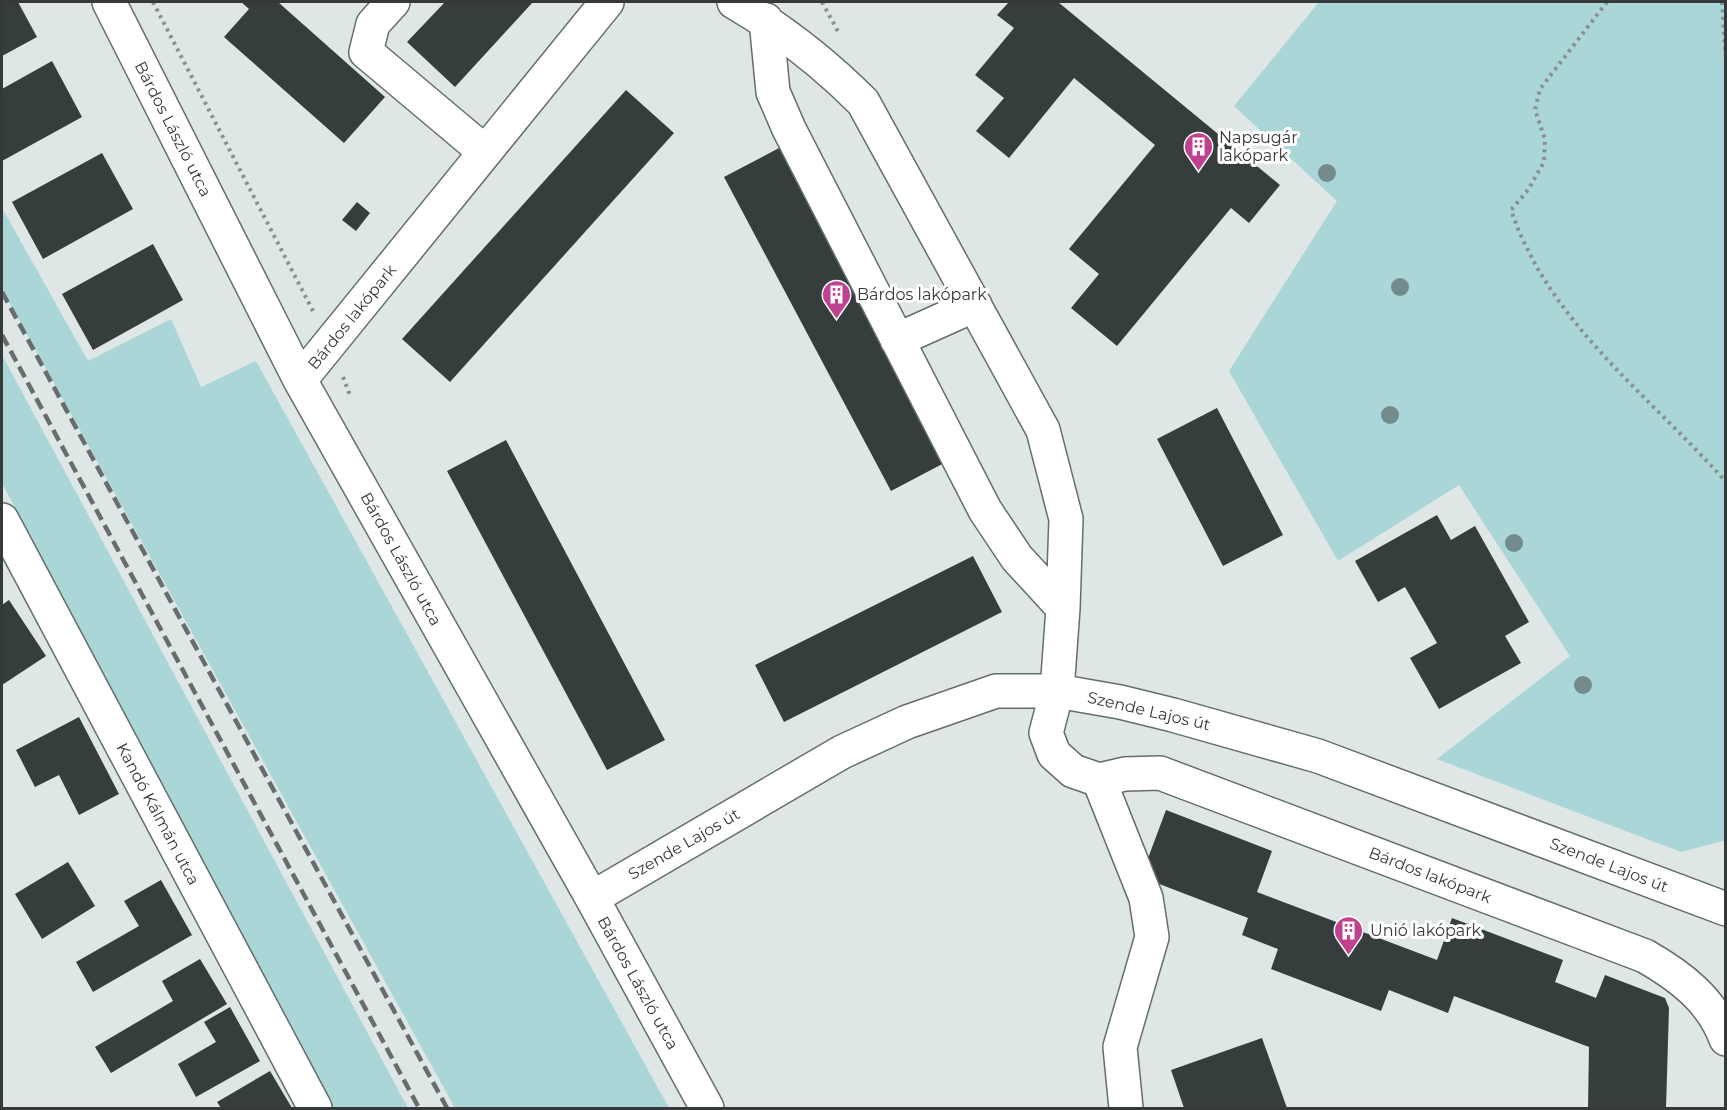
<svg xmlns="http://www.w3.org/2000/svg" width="1727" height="1110" viewBox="0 0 1727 1110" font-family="Montserrat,sans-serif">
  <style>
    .green { fill: #aad6d7 }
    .building { fill: #363d3d }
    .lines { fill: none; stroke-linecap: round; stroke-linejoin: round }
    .minor-casing { stroke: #656d6d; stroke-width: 36 }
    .path { stroke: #8a9090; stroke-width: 4; stroke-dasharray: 3 4.5; stroke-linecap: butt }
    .minor { stroke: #fff; stroke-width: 33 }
    .rail { stroke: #686c6c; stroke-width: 4.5; stroke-dasharray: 12 6; stroke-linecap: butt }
    .tree { fill: #728c8d }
    .labels { text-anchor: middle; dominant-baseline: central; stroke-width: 6; stroke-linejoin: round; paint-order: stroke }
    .street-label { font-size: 16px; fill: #363939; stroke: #fff }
    .poi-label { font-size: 16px; fill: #363939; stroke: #fff; text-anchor: start }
  </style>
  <rect width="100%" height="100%" fill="#dee6e6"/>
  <!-- green -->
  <path class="green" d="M1319 2H1725L1726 840 1681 852 1437 759 1570 656 1459 485 1338 561 1229 371 1337 201 1234 106Z
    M2 208 88 361 171 319 201 387 256 361 669 1108H455L2 289Z
    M2 355 408 1108H330L2 483Z"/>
  <!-- building -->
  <path class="building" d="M2 2H18L37 37 2 56Z
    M241 2H278L385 97 344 143 224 37 249 9Z
    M445 2H533L455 87 407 42Z
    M1009 2H1058L1280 185 1249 223 1231 208 1117 346 1071 308 1099 274 1069 249 1155 145 1074 78 1009 158 976 131 1004 98 975 75 1014 28 997 15Z
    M52 61 82 117 2 161V89Z
    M626 90 674 133 450 382 402 339Z
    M781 147 948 461 891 491 724 177Z
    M102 153 133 209 43 259 12 202Z
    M357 202 370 213 356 231 342 220Z
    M153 244 183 300 93 350 62 294Z
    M1217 408 1283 535 1223 566 1157 439Z
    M506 440 665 740 607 770 447 471Z
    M1437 515 1451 540 1475 526 1529 622 1505 636 1521 663 1439 709 1410 658 1437 643 1405 587 1378 602 1355 561Z
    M973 556 1002 612 784 722 755 665Z
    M9 600 46 656 2 685V605Z
    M79 717 119 794 79 815 59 775 35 787 16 750Z
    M1166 810 1272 851 1257 892 1437 960 1452 918 1563 960 1555 982 1596 998 1605 975 1665 998 1669 1008 1666 1108H1588L1589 1047 1454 996 1448 1013 1389 990 1381 1011 1271 969 1278 949 1242 935 1248 918 1141 877Z
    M68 862 95 906 42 939 15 894Z
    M161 880 192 935 93 992 76 962 139 926 124 901Z
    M200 959 227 1004 111 1073 95 1047 173 1001 162 981Z
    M230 1007 260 1061 196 1097 178 1064 216 1042 204 1022Z
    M1262 1038 1287 1108H1184L1171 1070Z
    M270 1071 292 1108H221L217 1102Z"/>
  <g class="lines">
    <defs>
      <path id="minor" d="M109 2 300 380 592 898 707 1108
        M393 2 373 24 366 52 485 152
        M734 2C782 30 824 63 863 102L1043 430 1066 519 1063 608 1057 691 1046 733 1054 754 1073 771 1099 780 1125 774 1160 773 1645 956C1680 976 1712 1000 1726 1039
        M766 20 773 92 789 129 985 510 1017 558 1063 608
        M897 340 975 305
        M300 380 607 2
        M2 520 315 1108
        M1099 780 1146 898 1152 937 1120 1047 1126 1108
        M592 898 842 752 907 722 996 691H1057L1120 702 1173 715 1318 756 1726 909"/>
    </defs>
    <!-- minor casing -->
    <use href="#minor" class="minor-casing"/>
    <!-- path -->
    <path class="path" d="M153 2 313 311
      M822 2 840 35
      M1607 2 1540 89 1535 110 1545 139 1544 162 1528 190 1511 210C1549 323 1649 395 1726 482
      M1722 2 1726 61
      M343 377 351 398"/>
    <!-- minor -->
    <use href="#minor" class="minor"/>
    <!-- rail -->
    <path class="rail" d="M2 292 447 1108
      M2 335 419 1108"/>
  </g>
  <!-- trees -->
  <g class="tree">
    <circle cx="1327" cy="173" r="9"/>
    <circle cx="1400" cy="287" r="9"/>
    <circle cx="1390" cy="415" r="9"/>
    <circle cx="1514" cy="543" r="9"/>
    <circle cx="1583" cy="685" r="9"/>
  </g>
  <!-- icons -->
  <defs>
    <symbol id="building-pin" viewBox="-11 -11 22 30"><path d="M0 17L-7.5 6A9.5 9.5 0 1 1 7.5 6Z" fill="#c0418e" stroke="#fff"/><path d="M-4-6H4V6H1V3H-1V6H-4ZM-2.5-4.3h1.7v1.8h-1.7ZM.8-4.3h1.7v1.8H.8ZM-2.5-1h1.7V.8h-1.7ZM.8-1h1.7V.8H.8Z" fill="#fff"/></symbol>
  </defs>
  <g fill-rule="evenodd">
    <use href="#building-pin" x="1182" y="130" width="33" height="45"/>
    <use href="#building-pin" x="820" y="278" width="33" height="45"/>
    <use href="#building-pin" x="1332" y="914" width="33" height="45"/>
  </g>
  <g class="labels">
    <!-- street labels -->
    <g class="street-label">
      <text transform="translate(173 129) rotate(63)">Bárdos László utca</text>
      <text transform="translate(352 317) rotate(-51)">Bárdos lakópark</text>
      <text transform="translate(401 559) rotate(61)">Bárdos László utca</text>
      <text transform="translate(1149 711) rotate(13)">Szende Lajos út</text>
      <text transform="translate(158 814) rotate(62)">Kandó Kálmán utca</text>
      <text transform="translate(684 844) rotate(-30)">Szende Lajos út</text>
      <text transform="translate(1609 865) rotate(21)">Szende Lajos út</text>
      <text transform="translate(1430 875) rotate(21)">Bárdos lakópark</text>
      <text transform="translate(638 983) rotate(61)">Bárdos László utca</text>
    </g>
    <!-- poi labels -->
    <g class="poi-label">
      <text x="1219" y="137">Napsugár<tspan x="1219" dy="18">lakópark</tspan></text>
      <text x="857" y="294">Bárdos lakópark</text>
      <text x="1370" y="930">Unió lakópark</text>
    </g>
  </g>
  <!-- border -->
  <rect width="1727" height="1110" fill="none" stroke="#363939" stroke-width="6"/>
</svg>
